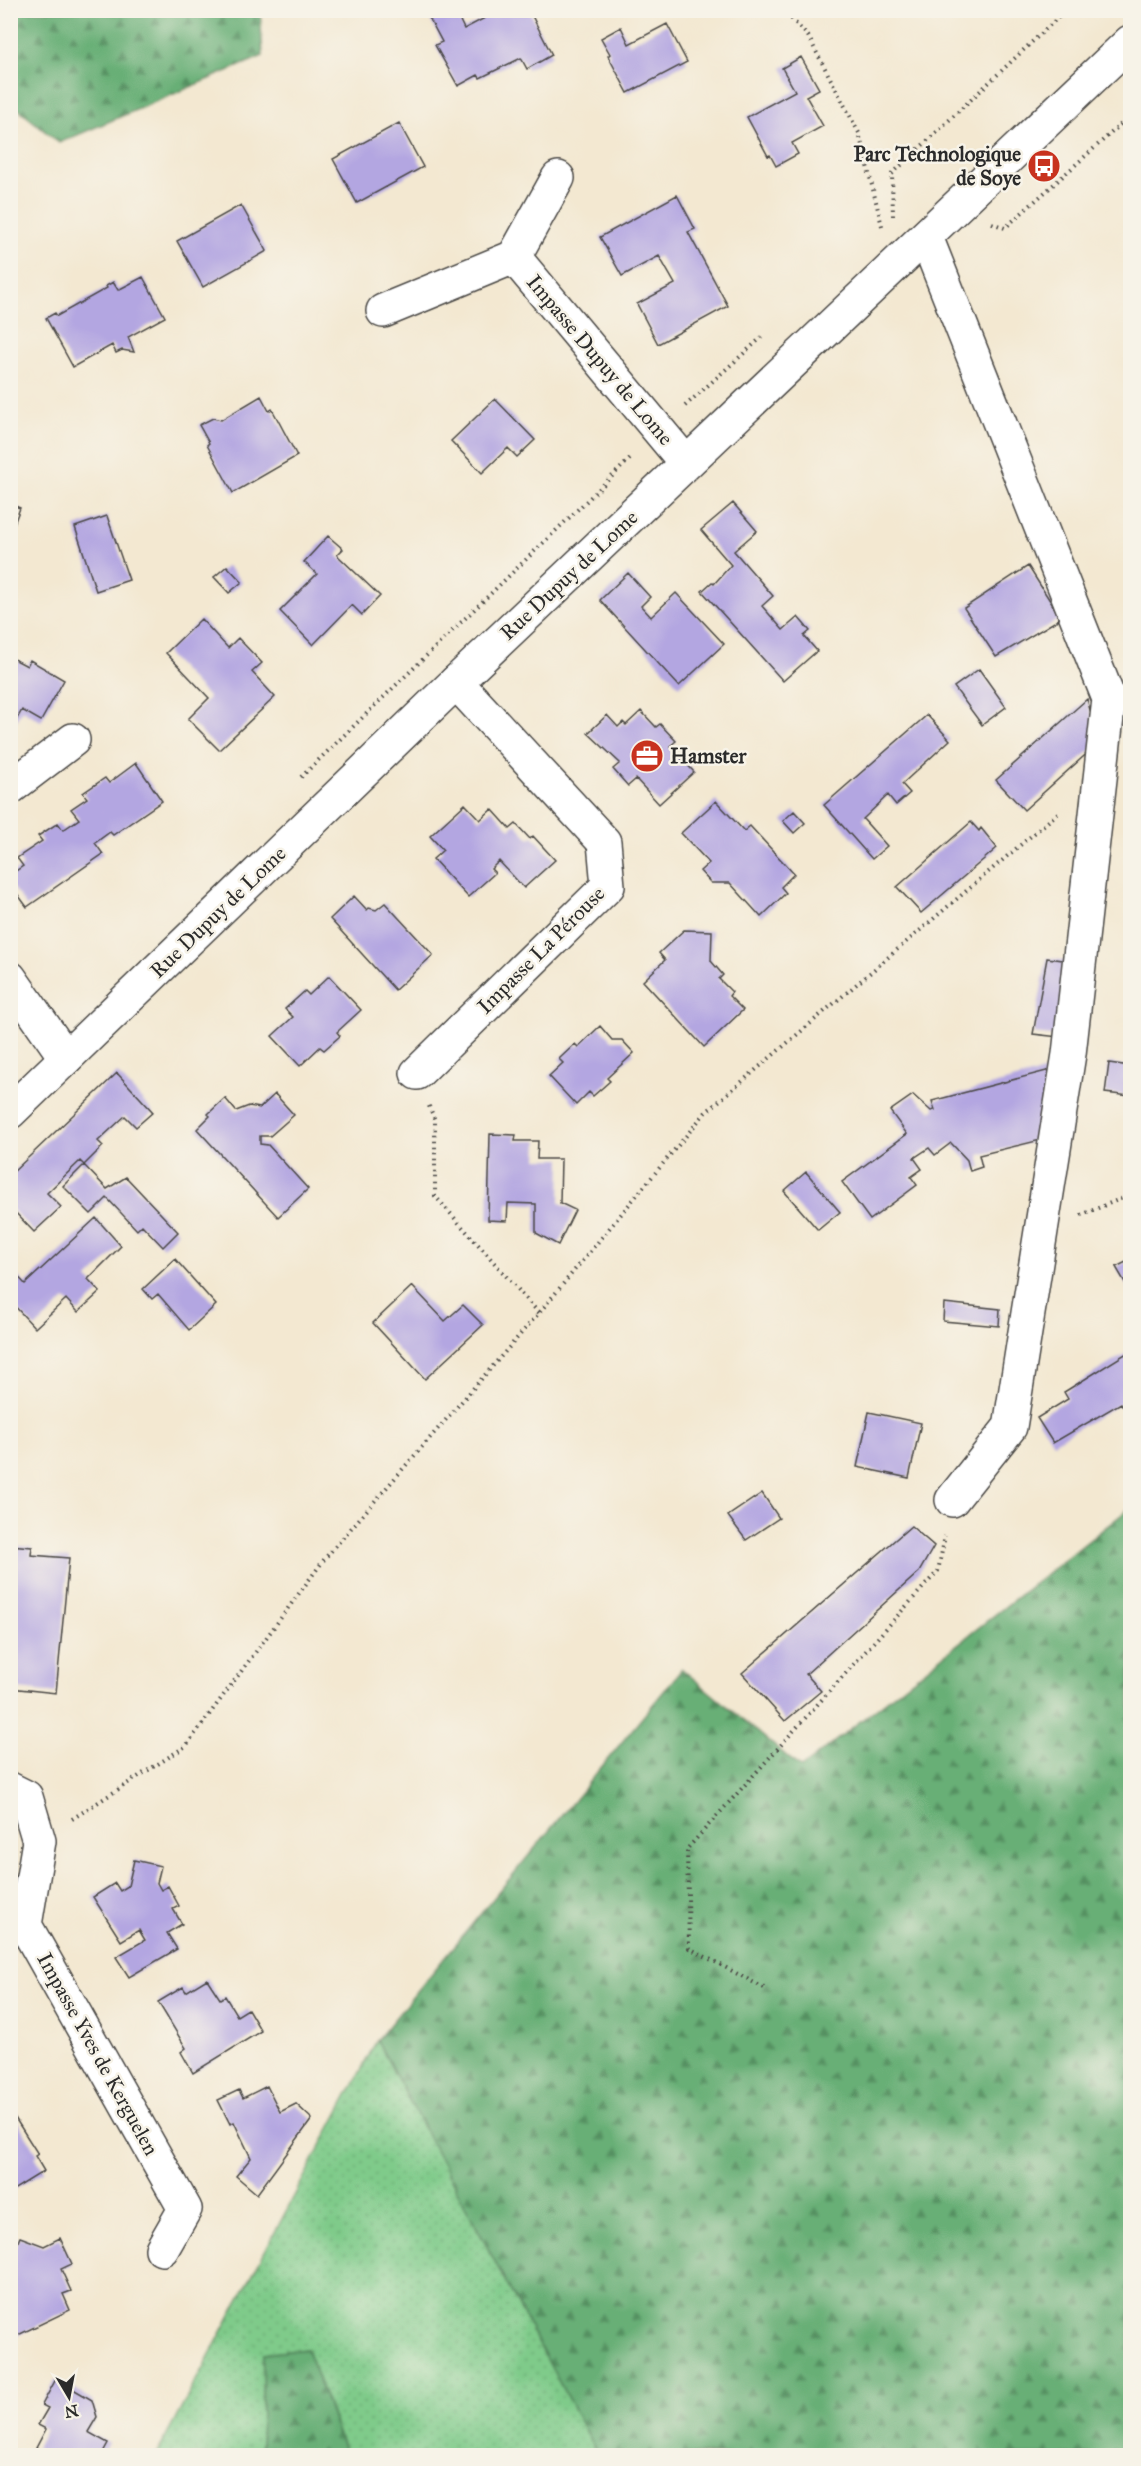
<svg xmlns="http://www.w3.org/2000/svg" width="1141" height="2466" viewBox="0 0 1141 2466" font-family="'IM FELL Great Primer',serif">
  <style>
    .grass { fill: url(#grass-dots); stroke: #557b5a; stroke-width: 1.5 }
    .forest { fill: url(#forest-firs); stroke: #496d50; stroke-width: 1.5 }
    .building { fill: #b3a6e1 }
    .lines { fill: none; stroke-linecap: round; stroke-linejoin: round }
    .minor-casing { stroke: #494744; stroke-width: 36 }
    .tertiary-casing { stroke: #494744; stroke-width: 36 }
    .path { stroke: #494744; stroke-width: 4; stroke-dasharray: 1.5 4.5; stroke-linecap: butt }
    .minor { stroke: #fff; stroke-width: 33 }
    .tertiary { stroke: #fff; stroke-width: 33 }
    .labels { text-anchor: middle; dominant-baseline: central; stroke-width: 5; stroke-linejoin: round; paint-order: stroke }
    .poi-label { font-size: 21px; font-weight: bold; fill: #2b2b2b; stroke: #f7f3e8; text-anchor: end }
    .street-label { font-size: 21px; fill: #2b2b2b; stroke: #f7f3e8 }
  </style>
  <defs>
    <pattern id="grass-dots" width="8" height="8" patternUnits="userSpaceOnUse" patternTransform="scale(1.5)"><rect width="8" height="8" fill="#7fcb8a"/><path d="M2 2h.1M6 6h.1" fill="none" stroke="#6eae77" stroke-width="1.8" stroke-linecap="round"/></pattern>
    <pattern id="forest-firs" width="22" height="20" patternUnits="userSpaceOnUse" patternTransform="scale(1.5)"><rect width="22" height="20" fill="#67af76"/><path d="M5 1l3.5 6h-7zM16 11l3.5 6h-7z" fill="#558f61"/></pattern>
  </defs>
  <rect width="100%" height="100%" fill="#f7f3e8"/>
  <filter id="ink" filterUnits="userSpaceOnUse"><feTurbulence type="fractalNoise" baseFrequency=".0167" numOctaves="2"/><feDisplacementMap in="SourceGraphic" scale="12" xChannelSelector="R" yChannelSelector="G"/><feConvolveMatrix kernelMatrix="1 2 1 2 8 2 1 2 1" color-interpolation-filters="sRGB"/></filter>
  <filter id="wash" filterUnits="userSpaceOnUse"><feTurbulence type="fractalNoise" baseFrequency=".008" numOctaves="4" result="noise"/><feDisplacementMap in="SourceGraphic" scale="24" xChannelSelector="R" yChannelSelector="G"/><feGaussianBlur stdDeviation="1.35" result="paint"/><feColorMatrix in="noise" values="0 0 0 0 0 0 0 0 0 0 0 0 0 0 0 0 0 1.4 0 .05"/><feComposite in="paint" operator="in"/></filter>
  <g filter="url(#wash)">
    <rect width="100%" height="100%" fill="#f3e8d1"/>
    <!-- grass -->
    <path class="grass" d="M377 2040 598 2455H346L307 2349 263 2354 261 2455 156 2456Z"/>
    <!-- forest -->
    <path class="forest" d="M10 11H260L263 56 59 143 11 103Z
      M1130 1508V2455H598L377 2040 682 1669 801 1768Z
      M307 2349 346 2455H261L263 2354Z"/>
    <g id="blocks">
      <!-- building -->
      <path class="building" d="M425 10H455L464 29 500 10H529L552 55 527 69 521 58 480 78 478 75 458 86 435 45 442 42Z
        M667 24 687 62 628 93 608 56 610 54 601 38 621 27 629 44Z
        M801 57 819 89 806 96 823 126 792 143 798 154 776 166 770 155 768 156 747 117 795 91 782 68Z
        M399 123 423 167 357 203 333 159Z
        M677 195 695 229 688 232 728 306 658 344 637 304 675 284 659 256 622 276 600 237Z
        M241 205 267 251 203 287 177 241Z
        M143 277 165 317 128 337 134 352 122 350 116 353 112 345 73 367 46 318 55 313 57 316 107 288 106 286 113 282 118 290Z
        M261 396 269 411 272 409 297 456 233 493 207 445 209 443 199 425 213 418 221 420Z
        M495 399 535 440 517 457 508 448 482 473 451 441Z
        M733 503 757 531 734 551 773 596 762 606 783 630 798 617 810 631 804 636 817 651 783 681 702 591 712 582 714 584 731 565 701 530Z
        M10 504 20 508 11 532 10 531Z
        M107 516 129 580 96 591 75 527Z
        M328 536 343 549 337 555 380 596 362 615 352 605 313 645 280 611 317 574 304 562Z
        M227 566 242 582 229 593 214 577Z
        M1028 566 1061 618 996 657 964 608Z
        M628 573 650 597 641 606 651 617 676 593 724 644 679 686 600 600Z
        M201 619 228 648 238 638 262 663 252 672 275 697 219 750 188 719 209 698 166 653Z
        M10 657 27 666 30 660 64 680 41 721 22 710 14 724 10 722Z
        M979 669 1006 707 982 725 954 687Z
        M1087 699 1095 728 1093 748 1024 810 996 780Z
        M641 711 656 727 660 724 676 741 670 746 694 772 659 804 636 779 628 786 613 769 620 763 588 733 607 715 618 727 623 722 626 725Z
        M927 715 950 740 902 784 910 793 896 805 888 795 863 819 887 846 872 859 824 805Z
        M136 763 162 801 113 835 110 832 95 843 103 854 27 907 10 884V875L23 866 17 858 42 841 38 836 58 823 63 830 79 819 71 809 87 798 83 793 105 778 109 783Z
        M716 801 744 831 750 826 794 874 781 887 786 893 761 917 730 883H711L700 871 709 863 681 833Z
        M465 804 480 820 492 809 510 829 516 824 530 839 533 836 555 860 524 888 499 861 491 869 495 873 468 897 433 859 443 850 430 836Z
        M794 811 805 823 794 833 783 821Z
        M971 822 979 831 981 828 997 848 921 913 897 887Z
        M354 896 367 910 369 908 376 910 385 903 433 955 395 990 330 919Z
        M684 930 712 931 711 961 723 975 719 979 732 992 729 996 743 1010 704 1047 643 981 665 960 659 953Z
        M1047 958 1069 961 1059 1037 1033 1034Z
        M329 976 361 1010 337 1032 340 1036 324 1050 320 1047 300 1066 272 1036 293 1017 285 1009 305 991 309 995Z
        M600 1026 612 1040H622L634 1053 607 1078 610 1081 593 1096 589 1092 576 1105 549 1076 563 1063 559 1059 575 1044 578 1047Z
        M1109 1063 1130 1066V1096L1105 1093Z
        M1058 1068 1053 1137 979 1155 982 1167 970 1171 967 1160 951 1143 935 1155 929 1148 914 1158 922 1169 911 1177 917 1185 870 1220 842 1182 907 1134 890 1111 913 1095 931 1111 935 1110 932 1101Z
        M117 1073 153 1112 136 1127 125 1116 98 1141 103 1146 84 1165 80 1161 47 1193 61 1207 34 1232 10 1207V1175Z
        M275 1094 294 1115 270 1136H260V1144L268 1145 308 1189 278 1217 197 1129 210 1116 208 1114 225 1098 236 1111 249 1106 260 1108Z
        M490 1134 516 1135 515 1141H538L537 1159H561L560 1203 575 1210 558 1245 536 1233V1204L508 1203 507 1221 488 1220Z
        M84 1165 107 1189 126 1177 178 1232 163 1247 142 1225 137 1230 107 1198 91 1214 63 1186Z
        M806 1172 840 1212 818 1230 784 1191Z
        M96 1218 121 1246 88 1279 100 1292 78 1312 66 1299 35 1328 10 1301V1268L25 1284Z
        M175 1259 216 1305 189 1330 158 1294 152 1299 143 1289Z
        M1130 1260V1291L1116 1267Z
        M412 1286 445 1321 463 1305 483 1325 425 1379 373 1323Z
        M944 1303 1000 1309 999 1326 943 1321Z
        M1130 1351V1418L1121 1403 1053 1443 1037 1418 1068 1399 1064 1392 1069 1389Z
        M869 1412 921 1423 909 1478 857 1467Z
        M762 1493 779 1518 746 1540 728 1516Z
        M911 1526 934 1546 919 1572 806 1674 821 1691 785 1721 742 1673Z
        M10 1545 32 1547 31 1555 69 1558 56 1693 10 1688Z
        M134 1860 161 1866 157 1883 161 1890 168 1886 179 1906 173 1909 182 1924 167 1933 177 1949 129 1977 116 1957 145 1940 139 1930 121 1941 93 1897 115 1883 120 1891 128 1886Z
        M207 1979 220 1999 225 1996 237 2016 248 2009 261 2031 193 2073 181 2052 186 2048 158 2002 183 1987 186 1992Z
        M267 2086 280 2112 296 2104 312 2119 257 2194 236 2176 251 2158 234 2122 230 2124 218 2100 239 2090 243 2098Z
        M10 2110 38 2154 35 2156 44 2171 10 2192Z
        M20 2237 44 2246 60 2238 72 2264 61 2269 71 2291 63 2294 70 2310 14 2337 10 2329V2260Z
        M56 2379 92 2400 97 2417 88 2432 108 2443 101 2456H49L36 2448 46 2429 38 2425 48 2408 42 2405Z"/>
    </g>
  </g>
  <g filter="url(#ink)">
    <use href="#blocks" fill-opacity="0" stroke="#494744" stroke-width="1.5"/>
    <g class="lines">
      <defs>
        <path id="minor" d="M558 178 514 257 686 463
          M926 237 1109 699 1069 1054 1010 1427 952 1500
          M383 311 514 257
          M10 788 73 740
          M10 978 66 1058
          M417 1073 608 886 604 842 456 682
          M10 1789 26 1797 39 1841 25 1925 185 2209 162 2249"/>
        <path id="tertiary" d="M10 1112 456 682 1130 42"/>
      </defs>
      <!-- minor casing -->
      <use href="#minor" class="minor-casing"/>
      <!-- tertiary casing -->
      <use href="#tertiary" class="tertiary-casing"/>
      <!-- path -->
      <path class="path" d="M783 10 808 36 859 133 882 226
        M893 216 892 174 1066 10
        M992 223 1005 228 1130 116
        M685 406 762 337
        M301 777 632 457
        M429 1106 435 1120V1196L539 1313
        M1081 1215 1130 1195
        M72 1819 186 1746 326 1557 539 1313 705 1113 1058 813
        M764 1988 689 1948 687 1849 938 1571 945 1536"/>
      <!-- minor -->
      <use href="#minor" class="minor"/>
      <!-- tertiary -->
      <use href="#tertiary" class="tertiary"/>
    </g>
  </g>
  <!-- icons -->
  <defs>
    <symbol id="bus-disc" viewBox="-11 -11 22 22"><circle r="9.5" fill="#c8321e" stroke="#f7f3e8"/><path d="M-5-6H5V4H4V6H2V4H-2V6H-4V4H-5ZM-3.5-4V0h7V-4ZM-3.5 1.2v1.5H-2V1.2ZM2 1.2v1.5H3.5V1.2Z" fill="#fff"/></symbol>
    <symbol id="office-disc" viewBox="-11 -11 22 22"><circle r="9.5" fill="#c8321e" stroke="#f7f3e8"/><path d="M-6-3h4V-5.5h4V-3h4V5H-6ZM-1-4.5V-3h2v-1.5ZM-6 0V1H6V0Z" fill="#fff"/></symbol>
  </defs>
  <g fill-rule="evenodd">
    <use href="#bus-disc" x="1025" y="147" width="38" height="38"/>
    <use href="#office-disc" x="628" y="737" width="38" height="38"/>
  </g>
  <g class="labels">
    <!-- poi labels -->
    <g class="poi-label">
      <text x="1021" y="154">Parc Technologique<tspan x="1021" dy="24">de Soye</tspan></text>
      <text x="670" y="756" text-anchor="start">Hamster</text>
    </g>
    <!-- street labels -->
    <g class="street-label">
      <text transform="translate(600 360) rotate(50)">Impasse Dupuy de Lome</text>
      <text transform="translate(569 575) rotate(-43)">Rue Dupuy de Lome</text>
      <text transform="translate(218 912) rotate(-44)">Rue Dupuy de Lome</text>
      <text transform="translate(541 950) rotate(-45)">Impasse La Pérouse</text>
      <text transform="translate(98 2054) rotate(61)">Impasse Yves de Kerguelen</text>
    </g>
  </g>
  <!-- margin -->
  <rect width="1141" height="2466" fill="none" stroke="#f7f3e8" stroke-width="36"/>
  <!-- north arrow -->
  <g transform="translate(69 2397) rotate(170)" stroke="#f7f3e8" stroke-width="4.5" paint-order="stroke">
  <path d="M0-4.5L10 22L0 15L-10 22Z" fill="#2b2b2b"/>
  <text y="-9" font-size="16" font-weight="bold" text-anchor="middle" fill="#2b2b2b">N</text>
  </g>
</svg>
